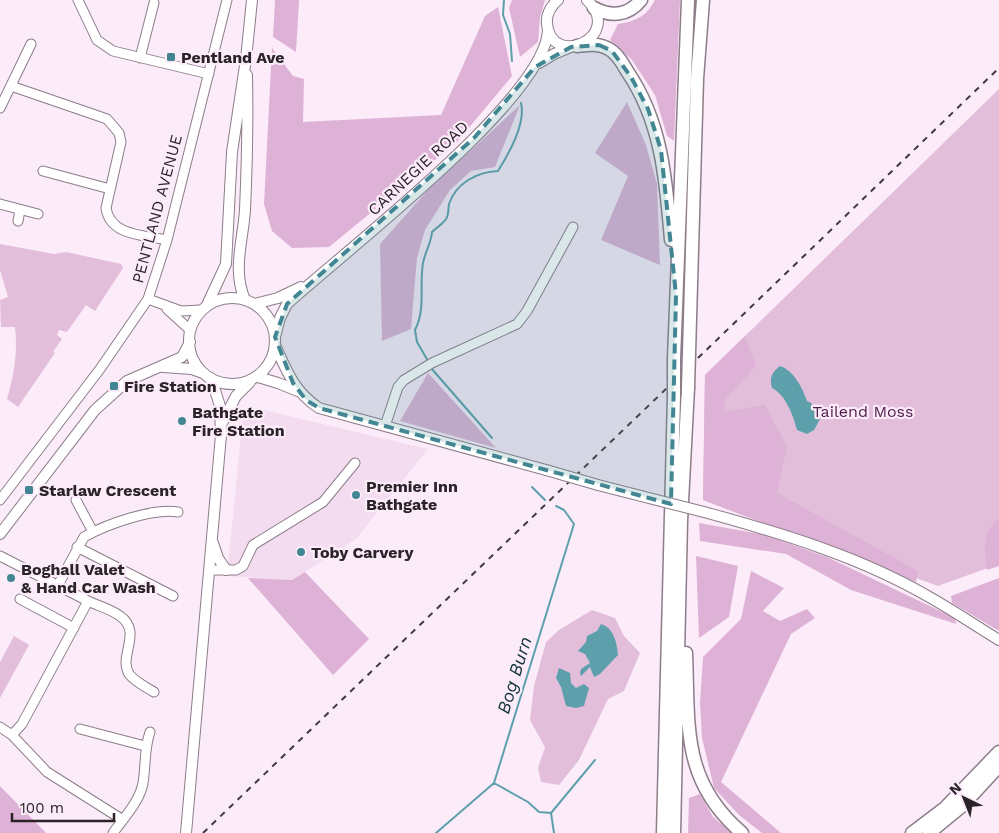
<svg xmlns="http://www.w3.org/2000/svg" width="999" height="833" viewBox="0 0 999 833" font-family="'Work Sans',sans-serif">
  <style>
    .built { fill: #f3dcef }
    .green { fill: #e2bedb }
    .forest { fill: #deb2d6 }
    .water { fill: #5da0ac }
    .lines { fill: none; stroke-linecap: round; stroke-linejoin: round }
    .stream { stroke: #5da0ac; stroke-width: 2 }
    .minor-casing { stroke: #8c7d89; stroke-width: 11 }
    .major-casing { stroke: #8c7d89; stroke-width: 12 }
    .highway-casing { stroke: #8c7d89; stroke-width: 15 }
    .minor { stroke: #fff; stroke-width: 9 }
    .major { stroke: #fff; stroke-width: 10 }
    .highway { stroke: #fff; stroke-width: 12 }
    .rail { stroke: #41393f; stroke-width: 2; stroke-dasharray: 6 6; stroke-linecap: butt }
    .major-bridge-casing { stroke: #8c7d89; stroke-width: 12; stroke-linecap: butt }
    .highway-bridge-casing { stroke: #8c7d89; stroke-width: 15; stroke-linecap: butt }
    .major-bridge { stroke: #fff; stroke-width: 10 }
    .highway-bridge { stroke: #fff; stroke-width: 12 }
    .marked { fill: #418692; fill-opacity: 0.2; stroke: #418692; stroke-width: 4; stroke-dasharray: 10 6; stroke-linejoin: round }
    .poi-dot { fill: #418692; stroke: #fcebf9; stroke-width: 2 }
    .labels { text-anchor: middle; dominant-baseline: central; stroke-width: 4.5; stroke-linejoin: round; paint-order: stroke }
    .poi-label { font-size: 16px; font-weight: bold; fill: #2a2429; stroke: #fcebf9; text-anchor: start }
    .street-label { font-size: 16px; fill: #2a2429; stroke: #fcebf9 }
    .park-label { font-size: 16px; fill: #501c4a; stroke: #fcebf9 }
    .water-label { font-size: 18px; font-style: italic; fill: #15363c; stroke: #fcebf9 }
  </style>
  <rect width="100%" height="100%" fill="#fcebf9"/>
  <!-- built -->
  <path class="built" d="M255 408 428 449 356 539 292 580 227 576 243 415 249 409Z"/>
  <!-- green -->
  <path class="green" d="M999 89V564L938 586 703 500 705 375Z
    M0 244 54 254 66 252 121 264 123 268 95 311 86 305 67 332 59 330 57 335 62 339 53 352 55 353 18 407 7 399C14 375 18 353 15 327H1L0 300 8 297 0 270Z
    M592 610 615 618 624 636 640 653 624 691 608 699 579 760 559 785 541 782 538 768 545 747 530 720 534 686 546 642 559 630Z
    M14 636 29 645 0 698V662Z"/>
  <!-- forest -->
  <path class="forest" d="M275 0H299L296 52 273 37Z
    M512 0H545L540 17 538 42 520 57 509 8Z
    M655 0H680L674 141 667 136 655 95 632 60 610 40 618 24C636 21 646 17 655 0Z
    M498 7 512 76 457 142 329 247 292 248 272 231 264 204 272 48 293 76 304 79 303 122 441 115 485 16Z
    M627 102 646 145 657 184 660 265 601 240 628 176 595 153Z
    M520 105 495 167 471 171 450 190 425 230 417 258 411 329 382 341 380 244 427 191Z
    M745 336 756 366 725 400 724 412 765 405 787 447 777 493 918 571 916 582 703 500 705 375Z
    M428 373 496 448 400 421Z
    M999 518V566L987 570C984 550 982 532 999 518Z
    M699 523 765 535 827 557 955 618 956 624 851 590 786 554 700 541Z
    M696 556 738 566 729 617 699 638Z
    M751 571 784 588 763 611 780 621 807 609 815 618 791 634 721 782 781 833H762L739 815 714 788 702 738 700 703 703 657 741 619Z
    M305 572 369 639 333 675 248 578 292 580Z
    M999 578V631L952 603 951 596Z
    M0 786 46 833H0Z
    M700 794 713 817 732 833H688L689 798Z"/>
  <!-- water -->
  <path class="water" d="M780 366C794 371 802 387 807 401L811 403 820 419 814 430 807 434 797 430C793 415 786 395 772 388 769 378 772 372 780 366Z
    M601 624C614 628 617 643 618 655L600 674 594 677 590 667 581 676 580 673 581 669 590 663 585 654 578 651 586 642 587 636 597 631Z
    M559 668 570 673 571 683 576 688 584 684 589 688 584 706 576 708 566 706 561 687 556 678Z"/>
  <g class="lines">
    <!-- stream -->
    <path class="stream" d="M504 0 503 15 510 34 512 61
      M428 361 417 342 415 330C426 309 419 286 423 263 425 252 431 244 432 232 436 228 443 224 446 219 449 215 448 209 449 204 456 183 477 172 498 171 509 153 526 124 521 103
      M431 368 492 438
      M532 487 545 500
      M494 783 528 802 539 812 551 813 595 760
      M551 813 554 833
      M436 833 494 783 574 524 564 510 556 506"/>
    <defs>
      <path id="minor" d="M78 0 97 40 113 51 209 74
        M140 58 154 3
        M11 86 107 119 119 133 121 142 106 208C110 236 144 235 167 240
        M0 108 31 44
        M43 171 110 189
        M0 204 38 214
        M18 221 20 210
        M148 299 181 311 201 310
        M167 309 190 330
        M385 426 398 387 404 380 432 363 517 324 527 311 573 227
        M0 500 100 369 148 299 167 240 227 0
        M76 500 93 532
        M77 547 173 596
        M0 556 88 601 22 724 12 735
        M209 570H236L243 566 253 545 323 502 355 463
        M58 585 84 537C107 524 152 508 178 512
        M20 599 74 628
        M88 601C98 606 111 609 120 616 143 632 118 656 129 674 135 682 146 687 154 692
        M0 727 12 735 47 772 123 820
        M80 729 145 746
        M113 833C123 819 140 801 143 783 146 765 144 749 150 732"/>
      <path id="major" d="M558 0C551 6 546 14 547 24 552 70 625 36 587 0
        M539 63 554 54 571 47
        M189 341a43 43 0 1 1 86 0a43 43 0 1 1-86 0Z
        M245 300C232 270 243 241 245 210 247 165 248 120 247 75
        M255 304 278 298 301 287
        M207 305 226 264 232 152 246 59 252 0
        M275 337 280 318 287 304C341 254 548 97 548 29
        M275 345C286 370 295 393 319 408L546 470
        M163 367 192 369 203 373
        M258 377 278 383 298 391
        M222 423 236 396 250 382
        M598 485 641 496
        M704 512C781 533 861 557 931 598 954 611 976 626 999 640
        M0 534 95 410 127 381 182 357 190 342
        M213 543 218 558 226 570
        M186 833 221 435 220 406 211 378"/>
      <path id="highway" d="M594 8C611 17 628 16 641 0
        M577 46C587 45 597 43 607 48 616 52 622 62 627 71 662 122 666 180 671 240
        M689 353 697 79 703 0
        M674 359 688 0
        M686 653C689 726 681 781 742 833
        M663 833 674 396
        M674 833 681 521 688 388
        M912 833 945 808 999 752
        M929 833 963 805 999 766"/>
    </defs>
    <!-- minor casing -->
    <use href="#minor" class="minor-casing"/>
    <!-- major casing -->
    <use href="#major" class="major-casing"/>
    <!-- highway casing -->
    <use href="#highway" class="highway-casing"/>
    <!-- minor -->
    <use href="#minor" class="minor"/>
    <!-- major -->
    <use href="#major" class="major"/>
    <!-- highway -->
    <use href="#highway" class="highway"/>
    <!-- rail -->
    <path class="rail" d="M698 358 999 68
      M203 833 668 387"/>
    <defs>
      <path id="major-bridge" d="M546 470 598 485
        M641 496 704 512"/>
      <path id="highway-bridge" d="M688 388 689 353
        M674 396V359"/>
    </defs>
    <!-- major-bridge casing -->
    <use href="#major-bridge" class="major-bridge-casing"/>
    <!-- highway-bridge casing -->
    <use href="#highway-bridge" class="highway-bridge-casing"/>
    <!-- major-bridge -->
    <use href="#major-bridge" class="major-bridge"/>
    <!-- highway-bridge -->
    <use href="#highway-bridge" class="highway-bridge"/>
  </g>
  <!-- marked area -->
  <path class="marked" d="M599 45 612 51 631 77 648 109 661 150 676 295 671 504 319 408 306 400 293 383 275 337 287 304 474 138 535 67 571 47Z"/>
  <!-- markers -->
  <g class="poi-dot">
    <rect x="166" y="52" width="10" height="10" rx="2.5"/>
    <rect x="109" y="381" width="10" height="10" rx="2.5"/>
    <circle cx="182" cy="421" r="5"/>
    <rect x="24" y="485" width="10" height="10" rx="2.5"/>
    <circle cx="356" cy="495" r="5"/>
    <circle cx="301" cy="552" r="5"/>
    <circle cx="11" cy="578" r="5"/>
  </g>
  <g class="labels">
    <!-- poi labels -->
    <g class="poi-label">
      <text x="181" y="57">Pentland Ave</text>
      <text x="124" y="386">Fire Station</text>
      <text x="192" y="412">Bathgate<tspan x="192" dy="18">Fire Station</tspan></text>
      <text x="366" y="486">Premier Inn<tspan x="366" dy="18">Bathgate</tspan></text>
      <text x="39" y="490">Starlaw Crescent</text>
      <text x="311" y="552">Toby Carvery</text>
      <text x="21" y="569">Boghall Valet<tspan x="21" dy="18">&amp; Hand Car Wash</tspan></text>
    </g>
    <!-- street labels -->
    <g class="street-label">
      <text transform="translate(418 168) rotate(-43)">CARNEGIE ROAD</text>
      <text transform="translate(157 209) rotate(-75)">PENTLAND AVENUE</text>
    </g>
    <!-- park labels -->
    <g class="park-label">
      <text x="863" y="411">Tailend Moss</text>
    </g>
    <!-- water labels -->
    <g class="water-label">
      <text transform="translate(514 675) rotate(-73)">Bog Burn</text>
    </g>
  </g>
  <!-- north arrow -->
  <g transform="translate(964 798) rotate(317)" stroke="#fcebf9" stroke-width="4" paint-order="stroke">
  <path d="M0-4L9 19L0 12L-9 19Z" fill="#2a2429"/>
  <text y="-8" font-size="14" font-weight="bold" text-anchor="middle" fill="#2a2429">N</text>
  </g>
  <!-- scale -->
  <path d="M12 813v8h102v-8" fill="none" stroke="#2a2429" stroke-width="2.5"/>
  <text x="20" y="813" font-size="15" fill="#2a2429" stroke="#fcebf9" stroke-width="4" paint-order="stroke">100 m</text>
</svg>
